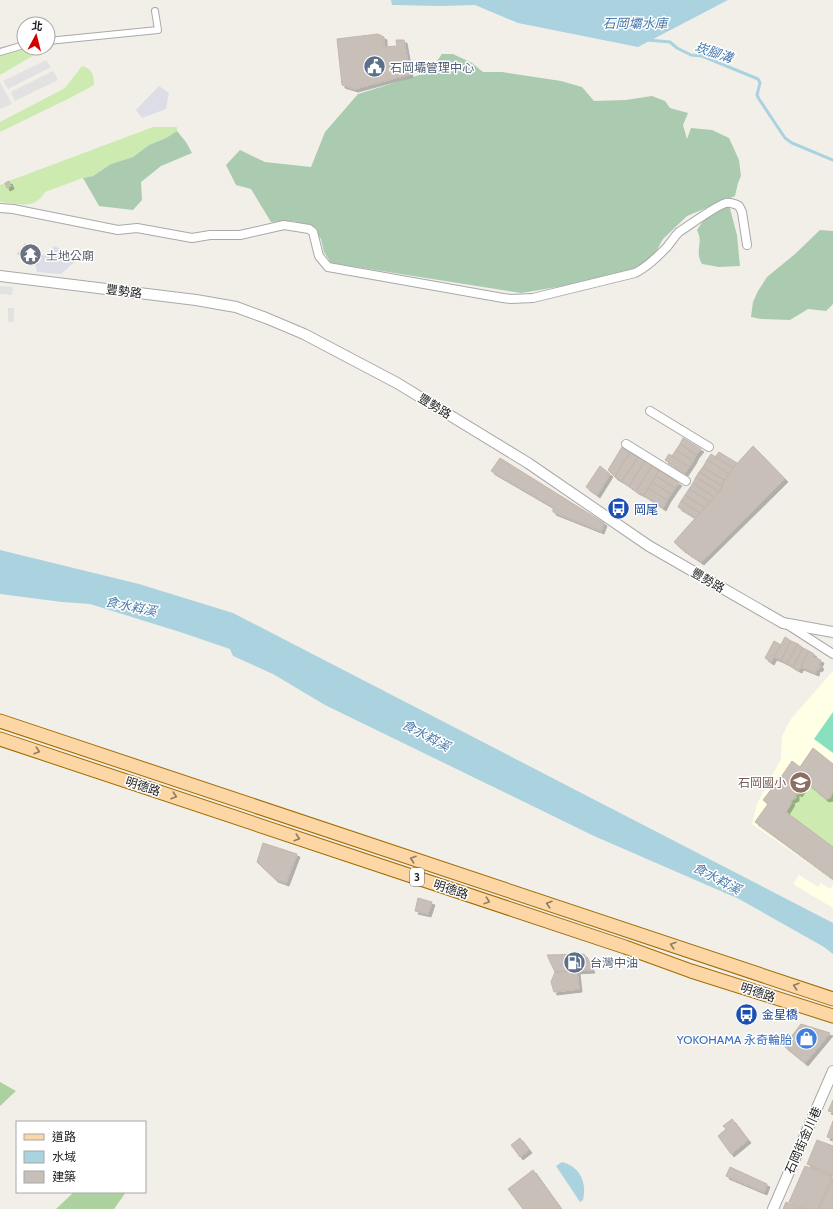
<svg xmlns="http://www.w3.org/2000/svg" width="833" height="1209" viewBox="0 0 833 1209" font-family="Cabin,'Noto Sans TC',sans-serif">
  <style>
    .education { fill: #ffffe5 }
    .religious { fill: #d0d0d0 }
    .grass { fill: #cdebb0 }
    .forest { fill: #add19e }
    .cemetery { fill: #aacbaf }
    .pitch { fill: #88e0be }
    .parking { fill: #e2e2e2 }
    .plaza { fill: #dddde8 }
    .water { fill: #aad3df }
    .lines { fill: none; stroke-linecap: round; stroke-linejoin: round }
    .stream { stroke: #aad3df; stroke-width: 3 }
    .building { fill: #c7bfb8; stroke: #c4b6ab; filter: url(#shadow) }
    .pedestrian-casing { stroke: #a9a9a9; stroke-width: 8 }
    .minor-casing { stroke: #a9a9a9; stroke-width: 10 }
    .tertiary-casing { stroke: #a9a9a9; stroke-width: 12 }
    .primary-casing { stroke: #a06b00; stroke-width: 15 }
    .pedestrian { stroke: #fff; stroke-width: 6 }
    .minor { stroke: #fff; stroke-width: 8 }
    .tertiary { stroke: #fff; stroke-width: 10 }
    .primary { stroke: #fcd6a4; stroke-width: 13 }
    .oneway { stroke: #8f7c63 }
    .labels { text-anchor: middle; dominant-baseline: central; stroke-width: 3; stroke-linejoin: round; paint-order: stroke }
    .shield { fill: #fff; stroke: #646464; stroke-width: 1 }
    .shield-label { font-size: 11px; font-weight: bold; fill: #222 }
    .service-label { font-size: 12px; fill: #4e5e75; stroke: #fff; text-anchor: start }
    .worship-label { font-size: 12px; fill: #5b616d; stroke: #fff; text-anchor: start }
    .street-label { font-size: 12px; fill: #222; stroke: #fff }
    .transit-label { font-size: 12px; fill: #164399; stroke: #fff; text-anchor: start }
    .education-label { font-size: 12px; fill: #785e54; stroke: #fff; text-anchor: end }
    .shop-label { font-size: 12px; fill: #366cbe; stroke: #fff; text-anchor: end }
    .water-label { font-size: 13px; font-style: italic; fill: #4a7aab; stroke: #fff }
  </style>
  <defs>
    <filter id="shadow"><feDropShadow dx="3" dy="3" stdDeviation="0" flood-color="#0004"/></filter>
  </defs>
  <rect width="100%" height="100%" fill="#f2efe9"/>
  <!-- education -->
  <path class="education" d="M833 671V880L752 824 757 804 781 759 782 736 791 719Z
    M799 875 818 887 821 883 830 889 833 885V908L793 884Z"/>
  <!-- religious -->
  <path class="religious" d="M25 243 44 256 36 266 17 254Z"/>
  <!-- grass -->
  <path class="grass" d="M24 48H46L0 75V54Z
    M82 66C92 68 94 75 94 85L70 98 0 132V122L65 88Z
    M153 127H177V131L166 138 149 145 133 157 111 164 93 176 83 178 45 192C35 210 18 204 0 202V185L5 183 8 188 11 186 9 181Z
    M807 783 826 799 830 798 833 791V847L786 812 792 803 790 801 796 798V792Z"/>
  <!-- forest -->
  <path class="forest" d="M0 1082 16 1091 0 1106Z
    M74 1192H126L114 1209H56Z"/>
  <!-- cemetery -->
  <path class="cemetery" d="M442 54H453L472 63 483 72H502L561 81 582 87 594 101 626 100 652 96 665 101 670 108 688 113 683 125 687 139 691 128 712 130 729 138 739 160 741 176 738 183 735 196 687 216 663 239 654 255 643 265 630 272 576 284 521 293 331 263 324 252 321 239 312 227 293 221 271 222 251 189 236 185 226 165 240 150 265 162 311 167 325 132 358 94 429 72Z
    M177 131 186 142 192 153 161 166 141 182 142 200 133 210 99 206 83 178 93 176 111 164 133 157 149 145 166 138Z
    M729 205 737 235 740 266 719 267 702 264C694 250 704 244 697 230L709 212Z
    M820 230 833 231V304L826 311 808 309 790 320 761 319 751 317 753 302 758 291 767 277 795 254Z"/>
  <!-- pitch -->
  <path class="pitch" d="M833 712V753L814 739Z"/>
  <!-- parking -->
  <path class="parking" d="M46 60 51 67 8 89 3 81Z
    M53 71 58 80 15 101 11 92Z
    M0 82 12 104 0 109Z
    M0 286 13 287 12 295 0 294Z
    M8 308H14V322H8Z"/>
  <!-- plaza -->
  <path class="plaza" d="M159 86 169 93 166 109 142 118 136 110Z
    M54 246 80 257 61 274 37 272 36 266 44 256Z"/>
  <!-- water -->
  <path class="water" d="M391 0H728L638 47 518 23 475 5 441 6 392 5Z
    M0 550 139 584 233 613 833 923V954L824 947 739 899 594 836 325 705 273 674 233 656 230 649 180 632 90 604 62 602 0 594Z
    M562 1162C581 1167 587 1183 583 1200L580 1202 556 1166Z"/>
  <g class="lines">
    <!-- stream -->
    <path class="stream" d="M648 40 670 42 677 48 691 55 702 56 758 79 760 83 757 95 759 99 785 138 792 143 833 160"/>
  </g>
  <!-- building -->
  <path class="building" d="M378 34 384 37V47L397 46 396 40H404L410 74 355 89 342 85 337 39Z
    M9 181 11 186 7 188 5 183Z
    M683 438 701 449 696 455 680 444Z
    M680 444 696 455 693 461 676 450Z
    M753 446 785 479 701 562 682 549 674 542 721 489 722 484 733 468Z
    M622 447 630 452 615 477 608 470Z
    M676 450 693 461 689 467 672 456Z
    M630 452 638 457 622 481 615 477Z
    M719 452 737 463 733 468 715 457Z
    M669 454 689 467 685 473 665 460Z
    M711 454 733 468 729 474 707 460Z
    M638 457 645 461 629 486 622 481Z
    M500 458 604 523 601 531 553 512V507L491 471Z
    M707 460 729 474 724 480 703 467Z
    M645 461 652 466 636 491 629 486Z
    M600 466 610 474 597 495 586 487Z
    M652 466 659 470 644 495 636 491Z
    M703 467 724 480 722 486 699 472Z
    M659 470 679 483 675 488 656 476Z
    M699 472 722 486 719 492 696 477Z
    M656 476 675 488 671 494 652 482Z
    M696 477 719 492 714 497 693 483Z
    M652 482 671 494 667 500 648 488Z
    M693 483 714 497 710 502 689 489Z
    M648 488 667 500 663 508 644 495Z
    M689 489 710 502 705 508 685 495Z
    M685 495 705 508 700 513 681 501Z
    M681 501 700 513 696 518 678 507Z
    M785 637 791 641 781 660 774 657Z
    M774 641 781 645 771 662 765 658Z
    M791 641 798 644 787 663 781 660Z
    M798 644 803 648 793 667 787 663Z
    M803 648 809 651 799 670 793 667Z
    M809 651 814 654 813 657 821 660 819 665 821 666 819 669 817 668 816 673 801 667Z
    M813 748 833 764V791L830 798 826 799 807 783 799 794 796 792V798L790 801 792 802 786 812 833 847V879L755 822 768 804 763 800 773 787 775 788 780 781 779 780 792 761 800 767Z
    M263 843 297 854 286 883 275 879 257 862Z
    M418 898 432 902 428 914 415 911Z
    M584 954 592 970 555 972 547 955Z
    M577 971 579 989 554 992 551 982 555 972Z
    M801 1024 830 1033 805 1063 784 1046Z
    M833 1100V1112L828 1111Z
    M732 1119 748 1140 731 1154 718 1136 726 1129 723 1126Z
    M833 1121V1139L827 1137Z
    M520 1138 529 1150 520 1157 511 1145Z
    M817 1140 833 1146V1175L807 1164Z
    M805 1166 832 1176 818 1209H806L789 1202Z
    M730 1167 767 1184 764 1192 726 1176Z
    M533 1170 543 1184 561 1209H523L508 1189Z
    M833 1178V1209H819Z
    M786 1202 801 1209H783Z"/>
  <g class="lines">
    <defs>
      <path id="pedestrian" d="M48 41 158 30 155 11
        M0 52 24 45"/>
      <path id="minor" d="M0 208 13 209 118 230 137 228 192 238 210 235H240L284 225 309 229 313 232 319 256 328 267 503 298 511 299 533 298 635 273C647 267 657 257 667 247 671 242 674 237 679 232 690 225 715 206 726 203 731 202 735 204 739 206L742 212 747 245
        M650 411 709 447
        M626 444 686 481
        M788 625 833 654"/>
      <path id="tertiary" d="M0 276 196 300 236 307 266 318 304 334 397 383 528 463 649 546 783 623 833 632
        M773 1209 833 1071"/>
      <path id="primary" d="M0 721 833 999
        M0 739 625 947 691 971 833 1016"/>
    </defs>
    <!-- pedestrian casing -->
    <use href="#pedestrian" class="pedestrian-casing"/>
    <!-- minor casing -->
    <use href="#minor" class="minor-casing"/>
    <!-- tertiary casing -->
    <use href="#tertiary" class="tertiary-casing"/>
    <!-- primary casing -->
    <use href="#primary" class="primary-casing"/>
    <!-- pedestrian -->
    <use href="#pedestrian" class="pedestrian"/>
    <!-- minor -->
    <use href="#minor" class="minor"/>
    <!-- tertiary -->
    <use href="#tertiary" class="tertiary"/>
    <!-- primary -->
    <use href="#primary" class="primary"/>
  </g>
  <!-- one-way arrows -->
  <defs><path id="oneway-chevron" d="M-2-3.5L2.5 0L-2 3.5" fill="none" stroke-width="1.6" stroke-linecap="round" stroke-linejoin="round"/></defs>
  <g class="oneway">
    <use href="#oneway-chevron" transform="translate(37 751) rotate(18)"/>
    <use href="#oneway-chevron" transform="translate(174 796) rotate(18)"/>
    <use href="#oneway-chevron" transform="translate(297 838) rotate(18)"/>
    <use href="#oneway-chevron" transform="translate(413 859) rotate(-162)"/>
    <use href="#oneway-chevron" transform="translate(487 901) rotate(18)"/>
    <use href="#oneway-chevron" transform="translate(549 904) rotate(-162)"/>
    <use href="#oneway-chevron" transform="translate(673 945) rotate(-162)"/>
    <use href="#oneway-chevron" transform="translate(796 986) rotate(-162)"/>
  </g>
  <!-- icons -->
  <defs>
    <symbol id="civic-disc" viewBox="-11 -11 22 22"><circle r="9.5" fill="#5c6f8a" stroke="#fff"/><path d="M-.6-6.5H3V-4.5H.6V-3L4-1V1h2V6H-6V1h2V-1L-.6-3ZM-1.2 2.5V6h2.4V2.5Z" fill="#fff"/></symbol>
    <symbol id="temple-disc" viewBox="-11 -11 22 22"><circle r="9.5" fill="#6b7280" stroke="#fff"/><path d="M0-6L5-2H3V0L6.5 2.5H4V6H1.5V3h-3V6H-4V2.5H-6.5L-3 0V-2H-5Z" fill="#fff"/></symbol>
    <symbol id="bus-disc" viewBox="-11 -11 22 22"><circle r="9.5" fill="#1a4fb4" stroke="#fff"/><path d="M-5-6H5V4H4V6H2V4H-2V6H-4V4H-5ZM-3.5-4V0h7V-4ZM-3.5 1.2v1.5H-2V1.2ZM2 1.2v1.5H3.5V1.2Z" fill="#fff"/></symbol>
    <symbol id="school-disc" viewBox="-11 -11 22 22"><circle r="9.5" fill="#8d6e63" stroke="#fff"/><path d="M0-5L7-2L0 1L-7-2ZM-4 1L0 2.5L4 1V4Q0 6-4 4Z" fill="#fff"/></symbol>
    <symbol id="fuel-disc" viewBox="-11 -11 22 22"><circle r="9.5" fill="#5c6f8a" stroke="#fff"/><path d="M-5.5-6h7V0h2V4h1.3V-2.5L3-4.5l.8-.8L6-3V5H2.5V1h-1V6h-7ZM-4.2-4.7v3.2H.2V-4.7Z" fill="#fff"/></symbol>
    <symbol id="shop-disc" viewBox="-11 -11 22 22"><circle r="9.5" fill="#3f7fe0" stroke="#fff"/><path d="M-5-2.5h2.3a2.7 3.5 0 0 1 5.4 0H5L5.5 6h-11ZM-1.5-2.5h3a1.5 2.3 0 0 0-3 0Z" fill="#fff"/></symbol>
  </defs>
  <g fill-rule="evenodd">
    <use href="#civic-disc" x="362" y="54" width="25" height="25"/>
    <use href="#temple-disc" x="18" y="242" width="25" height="25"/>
    <use href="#bus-disc" x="606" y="496" width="25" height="25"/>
    <use href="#school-disc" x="788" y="770" width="25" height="25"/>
    <use href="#fuel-disc" x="562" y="950" width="25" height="25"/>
    <use href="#bus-disc" x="734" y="1002" width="25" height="25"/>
    <use href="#shop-disc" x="794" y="1026" width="25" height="25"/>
  </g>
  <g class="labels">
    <!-- shield labels -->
    <rect class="shield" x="410" y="868" width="14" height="18" rx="3"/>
    <g class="shield-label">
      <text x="417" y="877">3</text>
    </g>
    <!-- service labels -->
    <g class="service-label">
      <text x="390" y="67">石岡壩管理中心</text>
      <text x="590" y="962">台灣中油</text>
    </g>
    <!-- worship labels -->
    <g class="worship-label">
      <text x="46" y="255">土地公廟</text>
    </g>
    <!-- street labels -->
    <g class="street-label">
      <text transform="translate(124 291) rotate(7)">豐勢路</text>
      <text transform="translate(435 406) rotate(31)">豐勢路</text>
      <text transform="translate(708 580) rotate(30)">豐勢路</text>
      <text transform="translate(143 786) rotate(18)">明德路</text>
      <text transform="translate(451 889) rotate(18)">明德路</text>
      <text transform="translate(758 992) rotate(18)">明德路</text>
      <text transform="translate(803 1140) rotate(-66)">石岡街金川巷</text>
    </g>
    <!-- transit labels -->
    <g class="transit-label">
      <text x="634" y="509">岡尾</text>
      <text x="762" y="1014">金星橋</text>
    </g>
    <!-- education labels -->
    <g class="education-label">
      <text x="786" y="782">石岡國小</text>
    </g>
    <!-- shop labels -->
    <g class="shop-label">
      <text x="792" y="1039">YOKOHAMA 永奇輪胎</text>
    </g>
    <!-- water labels -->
    <g class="water-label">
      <text x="635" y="23">石岡壩水庫</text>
      <text transform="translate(714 52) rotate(19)">崁腳溝</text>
      <text transform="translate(131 606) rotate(12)">食水嵙溪</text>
      <text transform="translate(426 735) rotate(28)">食水嵙溪</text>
      <text transform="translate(717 878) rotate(28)">食水嵙溪</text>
    </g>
  </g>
  <!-- legend -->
  <rect x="16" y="1121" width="130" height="72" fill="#ffffff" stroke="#a7a7a7"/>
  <rect x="24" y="1134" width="20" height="6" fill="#fcd6a4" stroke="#a7a7a7"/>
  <text x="52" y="1141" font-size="12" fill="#222222">道路</text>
  <rect x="24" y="1151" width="20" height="12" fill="#aad3df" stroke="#a7a7a7"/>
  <text x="52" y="1161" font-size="12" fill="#222222">水域</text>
  <rect x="24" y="1171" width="20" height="12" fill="#c7bfb8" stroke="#a7a7a7"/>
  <text x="52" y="1181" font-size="12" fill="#222222">建築</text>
  <!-- north arrow -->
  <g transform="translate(36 36) rotate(7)"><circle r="19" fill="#ffffff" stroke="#a7a7a7"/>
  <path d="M0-3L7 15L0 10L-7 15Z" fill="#d40000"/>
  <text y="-6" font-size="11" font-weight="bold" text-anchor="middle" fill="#222222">北</text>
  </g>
</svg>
